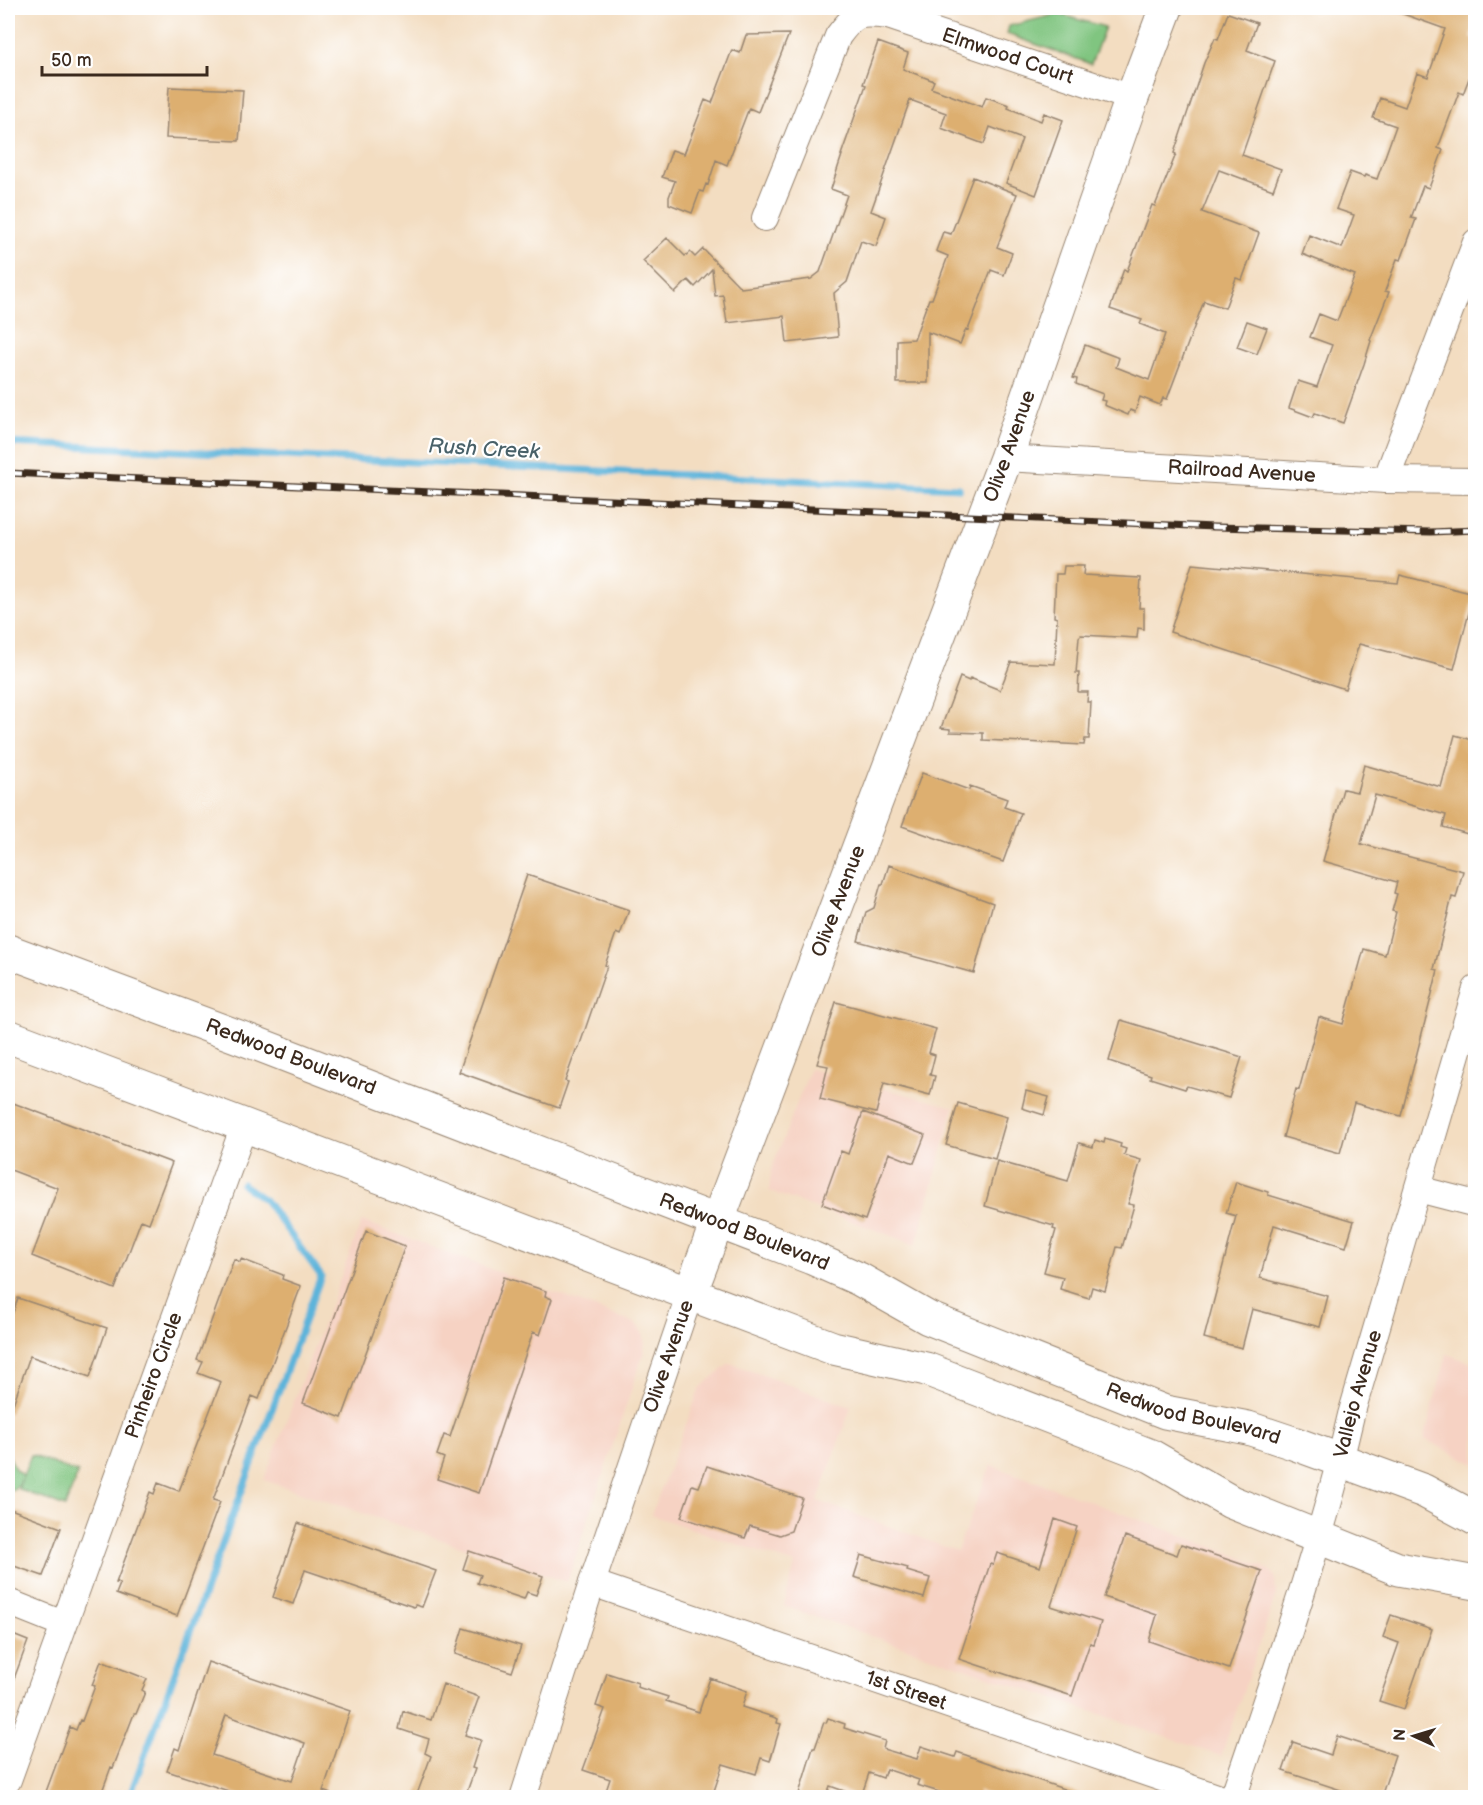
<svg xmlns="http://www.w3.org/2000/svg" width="1483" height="1805" viewBox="0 0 1483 1805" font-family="'Balsamiq Sans',sans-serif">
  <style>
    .built { fill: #f6d2c3 }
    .green { fill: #80c580; stroke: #5e784f; stroke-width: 1.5 }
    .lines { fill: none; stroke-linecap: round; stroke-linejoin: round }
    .stream { stroke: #5db4da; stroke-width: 7 }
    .building { fill: #ddaf70; fill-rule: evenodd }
    .street-casing { stroke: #978470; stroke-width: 28 }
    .secondary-casing { stroke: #978470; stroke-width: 35 }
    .street { stroke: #fff; stroke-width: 26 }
    .secondary { stroke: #fff; stroke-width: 33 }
    .rail-casing { stroke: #3b2a1e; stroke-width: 7 }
    .rail { stroke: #fff; stroke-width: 4.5; stroke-dasharray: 14; stroke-linecap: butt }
    .labels { text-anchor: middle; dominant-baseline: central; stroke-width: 4.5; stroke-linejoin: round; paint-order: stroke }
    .street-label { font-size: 20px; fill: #3b2a1e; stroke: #fff }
    .water-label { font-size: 21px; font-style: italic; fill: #496169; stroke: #fff }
  </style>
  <rect width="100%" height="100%" fill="#fff"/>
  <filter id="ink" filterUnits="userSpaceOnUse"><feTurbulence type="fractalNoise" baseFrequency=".0167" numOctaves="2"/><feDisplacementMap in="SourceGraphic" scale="12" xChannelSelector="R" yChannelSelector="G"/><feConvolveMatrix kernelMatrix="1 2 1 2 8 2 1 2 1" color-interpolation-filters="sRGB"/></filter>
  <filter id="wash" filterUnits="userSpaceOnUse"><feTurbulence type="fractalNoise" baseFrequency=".008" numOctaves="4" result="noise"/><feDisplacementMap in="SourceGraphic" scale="24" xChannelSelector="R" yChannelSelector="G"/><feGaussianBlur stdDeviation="1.35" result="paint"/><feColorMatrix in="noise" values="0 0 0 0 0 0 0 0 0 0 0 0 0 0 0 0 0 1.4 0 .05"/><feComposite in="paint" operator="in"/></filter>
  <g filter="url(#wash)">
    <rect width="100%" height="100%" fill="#f3ddc1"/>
    <!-- built -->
    <path class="built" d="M810 1069 954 1107 916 1245 769 1191 771 1171Z
      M362 1221 635 1323 643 1333 645 1343 643 1355 567 1582 264 1480Z
      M1447 1354 1475 1364V1464L1424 1439Z
      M730 1363 851 1407 818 1501 957 1551 991 1465 1230 1553 1264 1567 1275 1576 1276 1595 1221 1756 784 1606 795 1564 651 1515 700 1388Z"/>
    <!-- green -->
    <path class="green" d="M1058 14 1105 27 1091 64 1007 34 1009 26Z
      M8 1453 15 1469 23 1475 19 1485 9 1492 8 1491Z
      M31 1455 78 1473 65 1507 18 1489Z"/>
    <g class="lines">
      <!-- stream -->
      <path class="stream" d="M8 443 959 488
        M129 1798 321 1276 265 1200 242 1184"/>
    </g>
    <g id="blocks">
      <!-- building -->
      <path class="building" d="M1392 8H1476V23L1470 37 1476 39V60L1463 94 1459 92 1438 148 1443 150 1429 188 1423 186 1411 218 1416 219 1401 260 1397 259 1385 291 1389 292 1370 340 1371 341 1364 364 1343 423 1315 413 1313 417 1289 408 1298 381 1317 387 1332 345 1310 337 1319 314 1337 321 1355 275 1302 254 1309 235 1342 248 1354 215 1336 209 1350 172 1364 177 1365 175 1377 179 1396 126 1373 118 1380 98 1405 107 1417 73 1428 77 1445 29 1392 10Z
        M1228 13 1257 23 1247 50 1275 61 1242 155 1281 169 1273 190 1219 170 1202 212 1259 233 1242 280 1236 278 1225 308 1204 301 1167 399 1163 398 1160 405 1140 397 1135 412 1130 410 1128 415 1104 405 1105 401 1101 400 1103 394 1076 384 1077 379 1073 378 1085 345 1119 358 1116 367 1149 380 1165 334 1140 324 1142 320 1110 309 1124 269 1127 271 1152 205 1155 206 1176 154 1174 153 1204 63 1215 38 1218 39Z
        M789 34 758 112 749 108 727 165 716 160 708 185 706 184 703 192 700 191 692 213 669 204V197L675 181 662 177 672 150 684 154 705 100 712 103 732 50 740 53 746 35Z
        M878 42 908 53 903 69 934 81 931 88 982 107 986 97 1009 105 1008 108 1041 121 1044 113 1063 120 1036 195 1006 183 1022 139 990 127 984 144 941 128 946 113 910 100 871 211 886 217 876 246 861 241 847 282 834 293 838 337 787 343 784 316 727 323 723 295 715 296 712 269 695 287 688 280 675 293 643 261 667 238 685 256 690 252 695 257 703 249 741 288 811 279 820 272 847 195 831 189 842 155H841L866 85 863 84Z
        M169 87 243 90 239 141 166 138Z
        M973 177 1017 194 997 247 1012 253 1004 275 991 270 968 330 966 329 960 344 928 332V383H897V340L914 339 929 299H932L948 256 936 251 943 232 951 234Z
        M1247 321 1267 328 1257 354 1237 347Z
        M1192 564 1398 583 1400 575 1474 594 1454 669 1359 644 1345 689 1170 632Z
        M1064 566H1084L1083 575 1141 578 1139 608H1144V629L1138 628 1137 638 1081 635 1079 637 1076 673H1079L1078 692H1088L1087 702H1091L1089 739H1085L1084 745 983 740V733L950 732V729L941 728 960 677 969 681 970 678 1000 690 1011 662 1055 664 1057 618 1054 617 1056 574H1063Z
        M1455 735 1476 741V823L1472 822 1468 834 1443 827 1446 815 1375 795 1361 844 1463 871 1456 898 1452 897 1434 969 1438 970 1401 1116 1354 1103 1340 1153 1283 1137 1296 1089 1299 1090 1319 1017 1343 1024 1364 949 1385 955 1396 912 1392 911 1397 894 1394 893 1397 882 1323 861 1343 789 1357 792 1364 765 1441 787Z
        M922 773 969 790 970 786 1007 799 1004 807 1021 813 1003 862 902 826Z
        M889 865 993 903 974 973 858 941 866 912 874 908 881 884H883Z
        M527 875 629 910 620 935 616 933 605 965 607 966 578 1050H576L565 1081 568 1082 559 1108 459 1072Z
        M836 1002 936 1029 929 1053 935 1055 930 1075 935 1076 930 1095 884 1083 876 1113 820 1099 828 1066 817 1064Z
        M1121 1020 1242 1057 1229 1098 1187 1086 1185 1089 1150 1078 1151 1075 1109 1061Z
        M1026 1091 1049 1097 1044 1115 1022 1108Z
        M8 1101 172 1163 149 1223 141 1220 115 1289 32 1256 58 1188 8 1169Z
        M958 1103 1007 1117 995 1159 946 1145Z
        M863 1112 925 1135 914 1163 889 1153 865 1220 822 1204 841 1151 848 1154Z
        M1105 1139 1121 1144 1120 1147 1126 1149 1124 1155 1141 1160 1128 1204 1134 1205 1122 1248 1117 1247 1105 1291 1092 1287 1089 1298 1060 1289 1063 1277 1044 1272 1056 1230 1053 1229 1054 1226 985 1206 997 1161 1068 1181 1079 1143 1093 1147 1095 1140 1104 1143Z
        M1236 1182 1268 1192V1195L1354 1221 1346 1247 1274 1225 1260 1278 1328 1296 1320 1327 1252 1309 1242 1348 1204 1338 1236 1216 1226 1213Z
        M366 1231 405 1246 342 1418 303 1403Z
        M234 1259 240 1262 241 1259 283 1275 282 1279 301 1286 259 1399 252 1396 213 1500 220 1502 177 1616 116 1594 120 1584 116 1583 150 1492 154 1494 158 1483 179 1491 221 1382 198 1373 203 1362 197 1360Z
        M504 1277 546 1291 545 1296 552 1299 540 1335 533 1332 479 1493 437 1479 444 1458 437 1455 444 1435 450 1437Z
        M18 1298 107 1328 90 1377 30 1356 10 1413H8V1327Z
        M707 1466 802 1498 791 1531 780 1535 750 1526 745 1538 681 1517 692 1485 699 1487Z
        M8 1508 61 1528 43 1576 8 1564Z
        M1055 1519 1077 1527 1051 1606 1101 1622 1094 1644 1090 1643 1072 1696 959 1659 990 1564 993 1565 997 1553 1040 1567Z
        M298 1523 436 1571 422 1607 415 1605 414 1607 305 1570 293 1604 273 1597Z
        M1125 1536 1177 1555 1181 1544 1262 1571 1229 1669 1149 1641 1157 1615 1104 1597Z
        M469 1551 543 1576 536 1595 527 1592 524 1599 477 1583 480 1575 463 1569Z
        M861 1555 908 1568 907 1571 930 1578 924 1598 854 1577Z
        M1391 1615 1432 1629 1404 1709 1379 1701 1399 1643 1383 1637Z
        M463 1628 521 1646 512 1672 455 1654Z
        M8 1633 28 1641 9 1692 8 1691Z
        M101 1661 147 1679 142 1690 145 1692 136 1714H134L113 1768 111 1767 100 1797H44L70 1727 76 1730 80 1720 82 1721 95 1686 92 1685Z
        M208 1662 350 1711 323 1791 333 1795V1797H287L273 1792 271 1797H247L167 1771 175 1748 179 1750ZM226 1715 305 1743 292 1781 212 1755Z
        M607 1673 638 1683 637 1687 668 1697 666 1701 699 1712 710 1678 747 1691 742 1707 773 1717 778 1719 777 1723 781 1724 770 1761 761 1758 756 1774 723 1764 712 1797H604L610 1779 583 1770 605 1709 596 1706Z
        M443 1684 479 1697 465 1735 481 1740 472 1768 475 1769 465 1797H416L431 1756 425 1753 429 1739 399 1729 403 1711 431 1720Z
        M828 1718 845 1724 844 1728 885 1741 883 1749 917 1759 921 1746 955 1757 957 1752 1078 1794 1077 1797H997L979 1791 977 1797H955L917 1785 919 1780 886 1769 883 1778 869 1773 861 1797 830 1786 826 1797H798L813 1748H815L824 1722 826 1723Z
        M1337 1736 1395 1755 1381 1797H1362L1283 1771 1293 1742 1331 1755Z"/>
    </g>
  </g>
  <g filter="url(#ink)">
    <use href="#blocks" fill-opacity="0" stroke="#978470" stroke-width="1.5"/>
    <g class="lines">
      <defs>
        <g id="street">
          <path id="s1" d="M765 218 838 36C856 12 859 13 888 16L1132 98"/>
          <path id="s2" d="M1006 458 1386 480 1476 481"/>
          <path d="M1386 480 1476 242"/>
          <path d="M1418 1189 1476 1204"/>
          <path id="s3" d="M592 1583 1220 1798"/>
          <path d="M8 1602 63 1624"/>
          <path id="s4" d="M8 1780 244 1126"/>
          <path id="s5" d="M523 1798 592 1583 690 1294"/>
          <path id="s6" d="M1233 1798C1276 1671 1321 1545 1351 1415L1476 989"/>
        </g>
        <g id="secondary">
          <path id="s7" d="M8 951 255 1043 812 1258 859 1279 928 1318 1165 1412 1248 1428 1293 1443 1424 1491 1476 1519"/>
          <path d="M8 1036 833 1348 926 1369 1151 1456 1231 1502 1398 1569 1476 1583"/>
          <path id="s8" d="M690 1294 1006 458 1132 98 1166 8"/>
        </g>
      </defs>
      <!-- street casing -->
      <use href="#street" class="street-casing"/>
      <!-- secondary casing -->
      <use href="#secondary" class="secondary-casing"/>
      <!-- street -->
      <use href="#street" class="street"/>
      <!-- secondary -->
      <use href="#secondary" class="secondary"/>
      <defs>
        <path id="rail" d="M8 473 1214 527 1431 532 1476 530"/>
      </defs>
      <!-- rail casing -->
      <use href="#rail" class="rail-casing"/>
      <!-- rail -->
      <use href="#rail" class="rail"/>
    </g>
  </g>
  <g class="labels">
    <!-- street labels -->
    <g class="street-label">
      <text stroke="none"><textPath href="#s1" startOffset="381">Elmwood Court</textPath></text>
      <text stroke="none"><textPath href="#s8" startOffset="906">Olive Avenue</textPath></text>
      <text stroke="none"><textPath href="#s2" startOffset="236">Railroad Avenue</textPath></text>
      <text stroke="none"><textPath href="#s8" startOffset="420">Olive Avenue</textPath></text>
      <text stroke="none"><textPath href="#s7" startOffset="302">Redwood Boulevard</textPath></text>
      <text stroke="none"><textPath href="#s7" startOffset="788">Redwood Boulevard</textPath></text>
      <text stroke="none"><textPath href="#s5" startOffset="465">Olive Avenue</textPath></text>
      <text stroke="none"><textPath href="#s4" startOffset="430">Pinheiro Circle</textPath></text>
      <text stroke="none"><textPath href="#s6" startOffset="423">Vallejo Avenue</textPath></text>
      <text stroke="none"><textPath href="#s7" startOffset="1274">Redwood Boulevard</textPath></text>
      <text stroke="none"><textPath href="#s3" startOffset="332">1st Street</textPath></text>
    </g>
    <!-- water labels -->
    <g class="water-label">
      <text transform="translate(484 449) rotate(3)">Rush Creek</text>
    </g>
  </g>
  <!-- margin -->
  <rect width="1483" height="1805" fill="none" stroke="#fff" stroke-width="30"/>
  <!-- north arrow -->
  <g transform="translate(1414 1736) rotate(274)" stroke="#ffffff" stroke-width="4.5" paint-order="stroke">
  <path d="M0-4.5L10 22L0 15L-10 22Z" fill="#3b2a1e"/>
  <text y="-9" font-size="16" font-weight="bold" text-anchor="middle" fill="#3b2a1e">N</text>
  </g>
  <!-- scale -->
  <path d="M42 66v9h165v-9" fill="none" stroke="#3b2a1e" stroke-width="3"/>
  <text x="51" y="66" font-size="18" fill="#3b2a1e" stroke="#ffffff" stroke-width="4.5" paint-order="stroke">50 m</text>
</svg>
